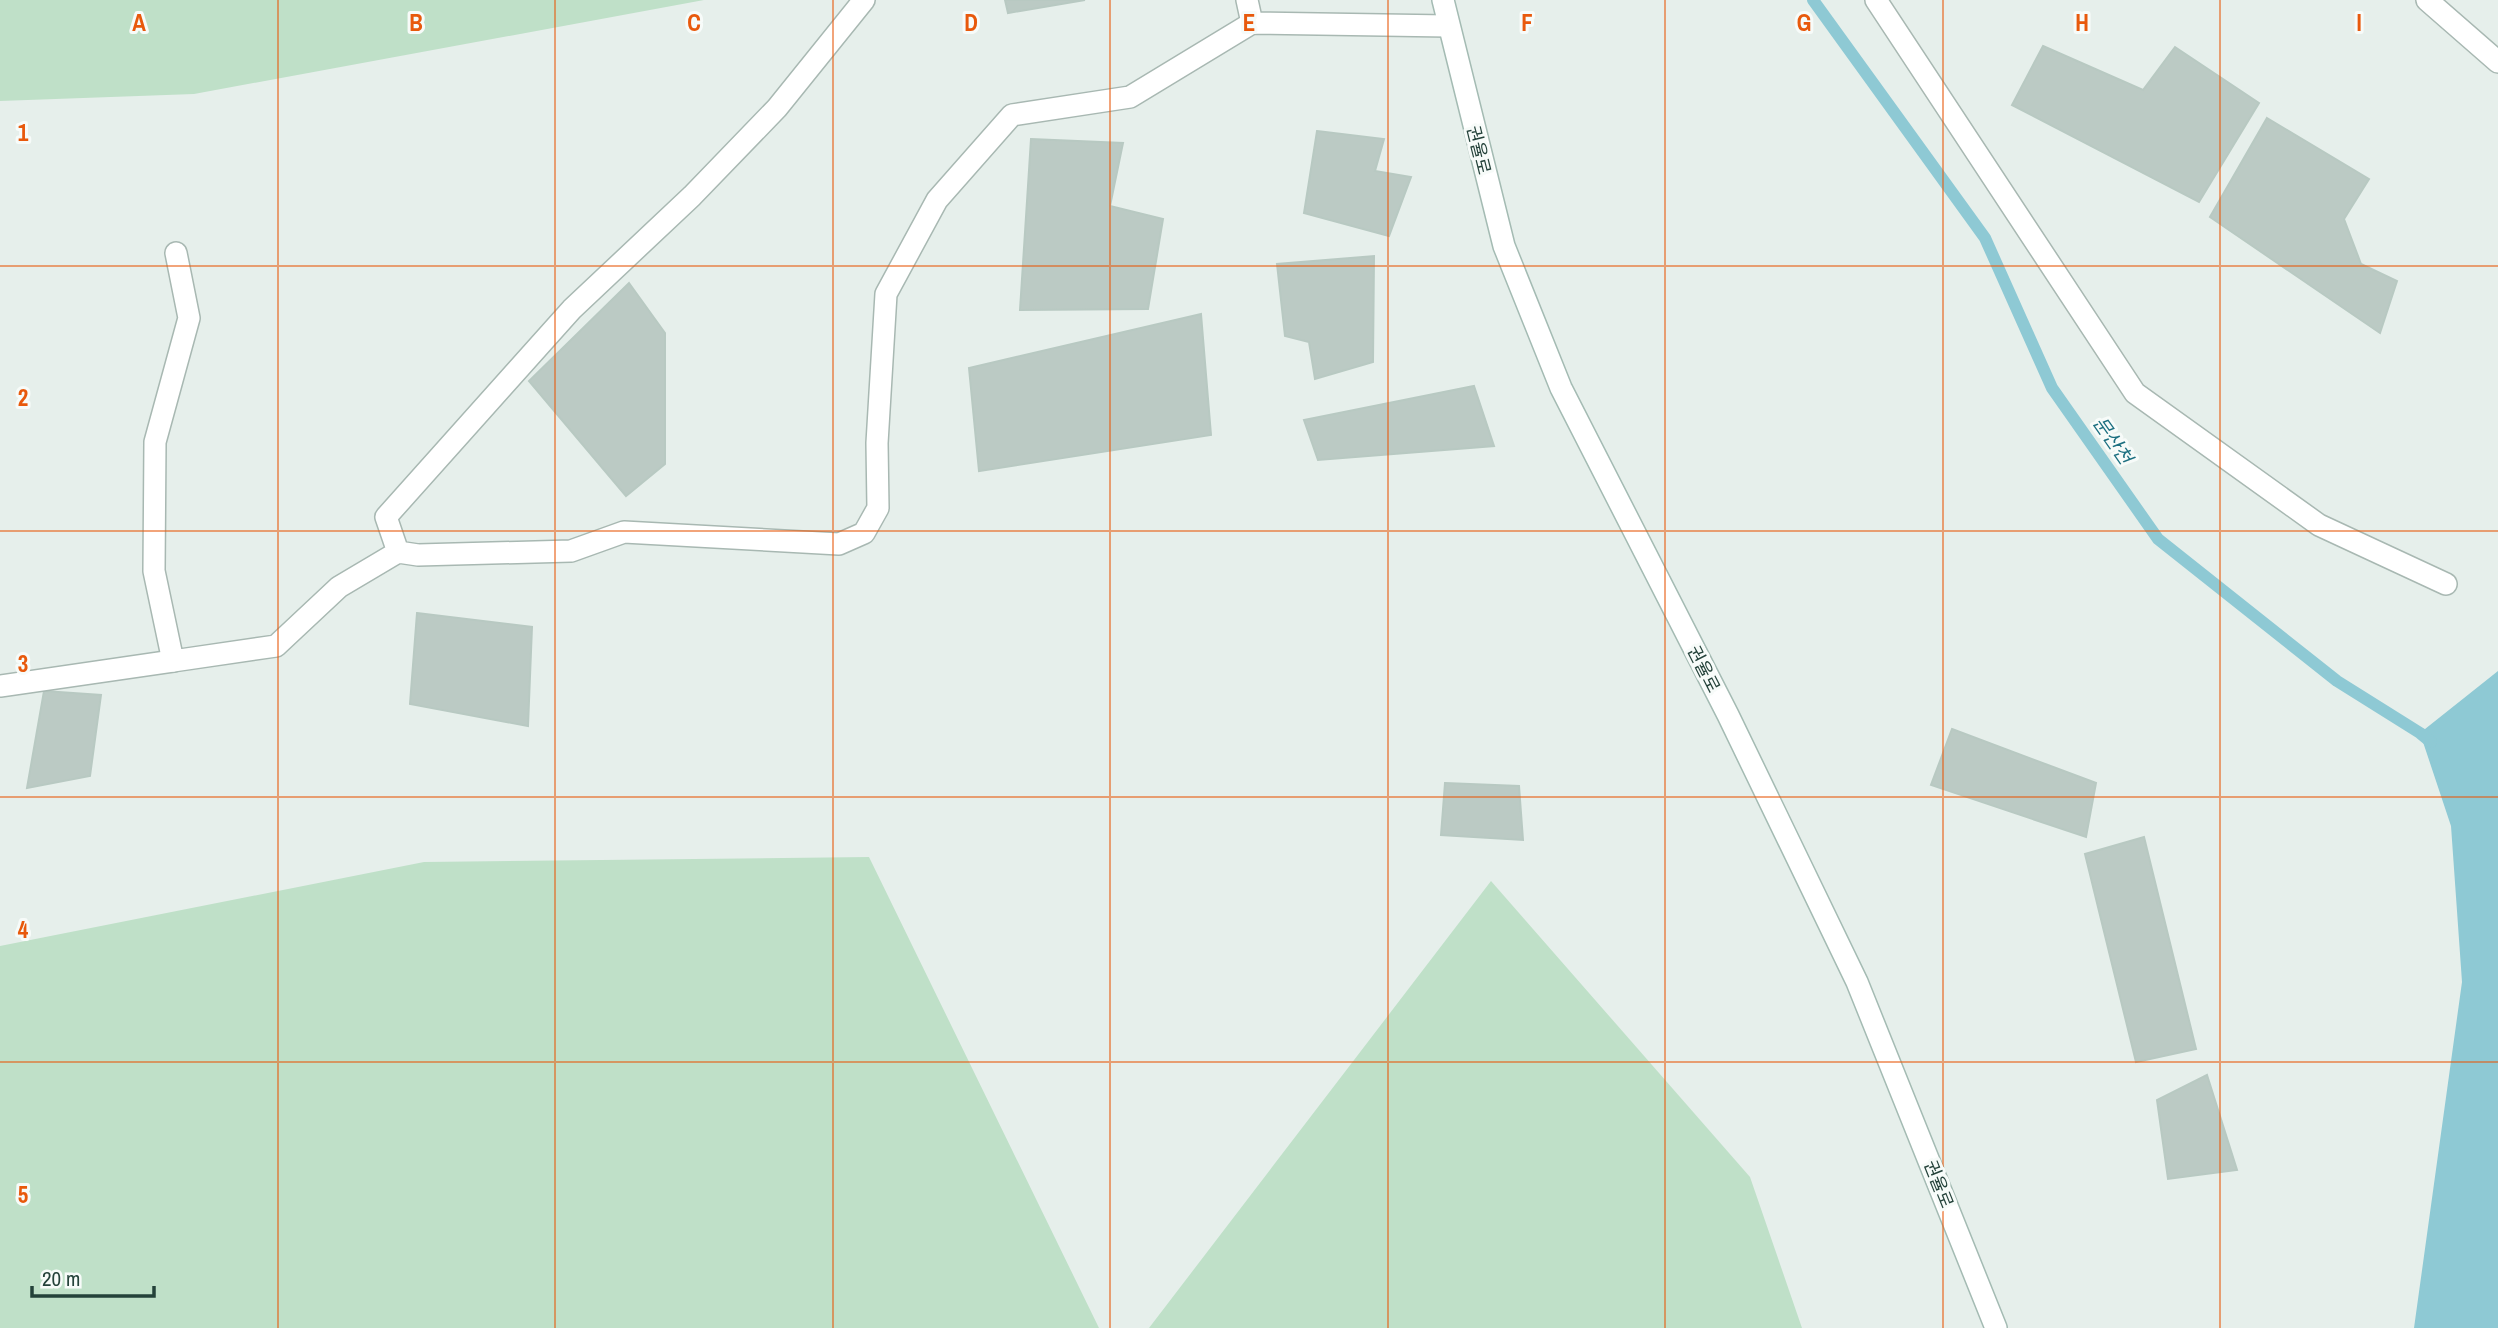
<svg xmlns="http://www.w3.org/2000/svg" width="2498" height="1328" viewBox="0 0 2498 1328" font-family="'Archivo Narrow','Noto Sans KR',sans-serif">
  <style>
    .green { fill: #bfe0c8 }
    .water { fill: #8ec9d4 }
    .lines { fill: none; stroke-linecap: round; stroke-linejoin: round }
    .stream { stroke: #8ec9d4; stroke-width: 12 }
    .building { fill: #bbcac4; stroke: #b8c9c2; stroke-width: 2 }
    .service-casing { stroke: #a8b8b2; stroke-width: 24 }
    .minor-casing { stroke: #a8b8b2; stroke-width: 24 }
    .secondary-casing { stroke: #a4bbb3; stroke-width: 24 }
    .service { stroke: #fff; stroke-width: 21 }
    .minor { stroke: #fff; stroke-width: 21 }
    .secondary { stroke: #fff; stroke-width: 21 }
    .grid { fill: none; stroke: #e8590c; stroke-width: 2; stroke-opacity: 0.55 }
    .labels { text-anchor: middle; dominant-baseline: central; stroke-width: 6; stroke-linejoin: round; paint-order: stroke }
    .street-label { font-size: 18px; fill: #24423a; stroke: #f7fbf9 }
    .water-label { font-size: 19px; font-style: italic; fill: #1c6f80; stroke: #f7fbf9 }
    .grid-label { font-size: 23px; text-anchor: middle; font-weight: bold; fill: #e8590c; stroke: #f7fbf9; stroke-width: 6; stroke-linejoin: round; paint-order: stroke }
  </style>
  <rect width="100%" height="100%" fill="#e6efeb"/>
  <!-- green -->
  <path class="green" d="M0 0H704L194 94 0 101Z
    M869 857 1099 1328H0V946L424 862Z
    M1491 881 1750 1177 1802 1328H1149Z"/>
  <!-- water -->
  <path class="water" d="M2498 671V1328H2414L2462 982 2451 826 2420 733Z"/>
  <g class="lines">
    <!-- stream -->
    <path class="stream" d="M1813 0 1985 238 2052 388 2158 539 2337 681 2420 733 2431 742"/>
  </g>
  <!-- building -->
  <path class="building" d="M1005 0H1085L1008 13Z
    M2043 46 2143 90 2175 47 2259 103 2199 202 2012 105Z
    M2267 118 2369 179 2344 219 2361 264 2397 281 2380 333 2210 217Z
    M1317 131 1384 139 1375 171 1411 177 1389 236 1304 213Z
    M1031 139 1123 143 1110 206 1163 219 1148 309 1020 310Z
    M1374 256 1373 362 1315 379 1309 342 1285 336 1277 264Z
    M629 283 665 333V464L626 496 529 381Z
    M1201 314 1211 435 979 471 969 368Z
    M1474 386 1494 446 1318 460 1304 420Z
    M417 613 532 627 528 726 410 704Z
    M44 691 101 695 90 776 27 788Z
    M1952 729 2096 783 2086 837 1931 785Z
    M1445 783 1519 786 1523 840 1441 835Z
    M2144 837 2196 1049 2136 1062 2085 854Z
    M2207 1075 2237 1170 2168 1179 2157 1100Z"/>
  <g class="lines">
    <defs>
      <path id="service" d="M1876 0 2135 393 2319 525 2446 584
        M0 686 173 661"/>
      <path id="minor" d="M864 0 777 108 692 196 572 309 386 517 398 552 418 555 571 551 624 532 839 544 864 533 878 508 877 443 886 294 937 200 1012 115 1130 97 1252 23
        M1247 0 1252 23 1448 26
        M2427 0 2498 62
        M176 253 189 318 155 442 154 571 173 661 276 646 339 587 398 552"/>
      <path id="secondary" d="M1443 0 1504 246 1561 388 1728 715 1857 982 1996 1328"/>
    </defs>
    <!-- service casing -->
    <use href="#service" class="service-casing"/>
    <!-- minor casing -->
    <use href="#minor" class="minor-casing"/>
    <!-- secondary casing -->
    <use href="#secondary" class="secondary-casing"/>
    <!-- service -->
    <use href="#service" class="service"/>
    <!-- minor -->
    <use href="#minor" class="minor"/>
    <!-- secondary -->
    <use href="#secondary" class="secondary"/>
  </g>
  <!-- grid -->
  <path class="grid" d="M278 0V1328M555 0V1328M833 0V1328M1110 0V1328M1388 0V1328M1665 0V1328M1943 0V1328M2220 0V1328M0 266H2498M0 531H2498M0 797H2498M0 1062H2498"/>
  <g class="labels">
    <!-- street labels -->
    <g class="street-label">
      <text transform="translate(1479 150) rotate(76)">권율로</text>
      <text transform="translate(1704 669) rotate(63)">권율로</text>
      <text transform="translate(1939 1184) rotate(68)">권율로</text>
    </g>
    <!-- water labels -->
    <g class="water-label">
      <text transform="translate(2113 440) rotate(55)">문산천</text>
    </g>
  </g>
  <g class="grid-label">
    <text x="139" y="31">A</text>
    <text x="416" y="31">B</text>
    <text x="694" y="31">C</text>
    <text x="971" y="31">D</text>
    <text x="1249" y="31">E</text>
    <text x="1527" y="31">F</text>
    <text x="1804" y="31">G</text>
    <text x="2082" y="31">H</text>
    <text x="2359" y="31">I</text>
    <text x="23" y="141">1</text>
    <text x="23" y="406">2</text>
    <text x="23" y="672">3</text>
    <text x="23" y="938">4</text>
    <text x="23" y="1203">5</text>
  </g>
  <!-- scale -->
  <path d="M32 1286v10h122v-10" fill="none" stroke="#24423a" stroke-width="3.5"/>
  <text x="42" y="1286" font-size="21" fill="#24423a" stroke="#f7fbf9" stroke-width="5" paint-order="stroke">20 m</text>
</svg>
